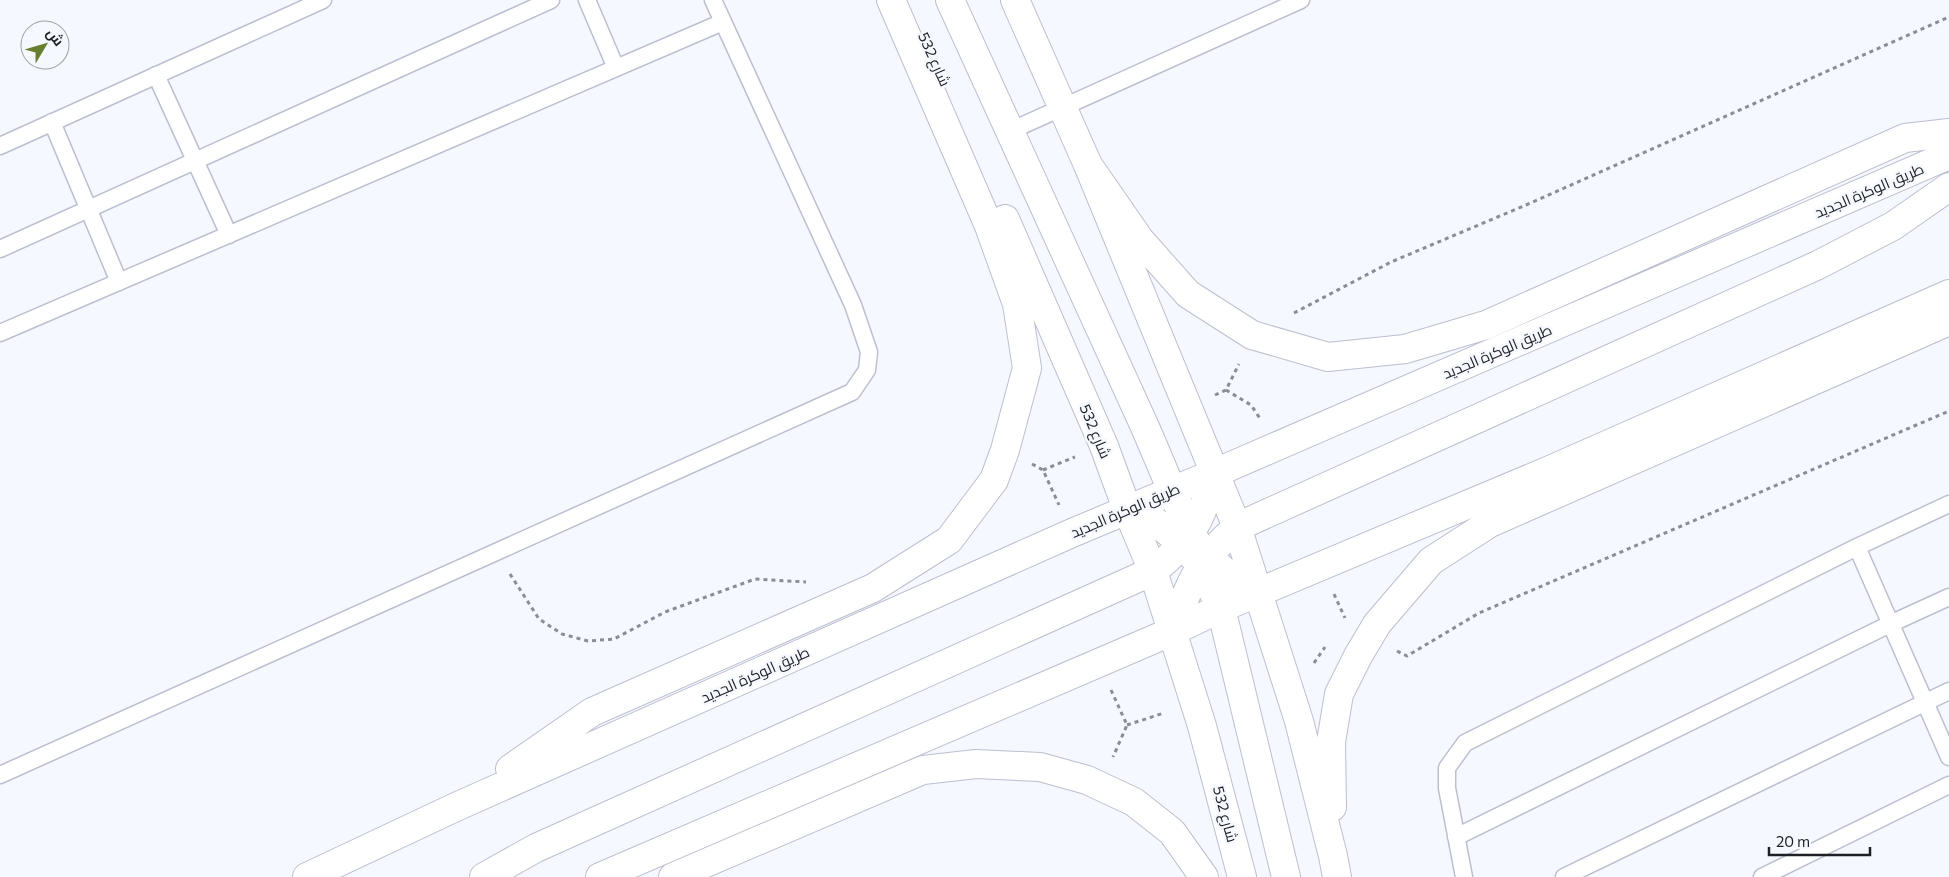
<svg xmlns="http://www.w3.org/2000/svg" width="1949" height="877" viewBox="0 0 1949 877" font-family="Commissioner,Cairo,sans-serif">
  <style>
    .lines { fill: none; stroke-linecap: round; stroke-linejoin: round }
    .lane-casing { stroke: #bbbfcf; stroke-width: 19 }
    .secondary-casing { stroke: #bbbfcf; stroke-width: 30 }
    .path { stroke: #8b8d94; stroke-width: 3; stroke-dasharray: 4 4; stroke-linecap: butt }
    .lane { stroke: #fff; stroke-width: 16 }
    .secondary { stroke: #fff; stroke-width: 28 }
    .labels { text-anchor: middle; dominant-baseline: central; stroke-width: 5; stroke-linejoin: round; paint-order: stroke }
    .street-label { font-size: 15px; fill: #1e2026; stroke: #f6f8ff }
  </style>
  <rect width="100%" height="100%" fill="#f6f8ff"/>
  <g class="lines">
    <defs>
      <path id="lane" d="M587 0 616 68
        M156 75 229 235
        M52 122 119 282
        M1010 131 1301 0
        M0 146 323 0
        M0 249 551 0
        M0 333 723 22
        M1857 547 1949 757
        M0 775 852 392 867 370 869 352 853 305 713 0
        M1456 837 1890 624 1949 597
        M1464 877 1447 788V768L1465 743 1857 547 1949 504
        M1564 877 1949 691
        M1762 877 1949 785"/>
      <path id="secondary" d="M950 0 1145 427 1191 535 1207 556 1232 578 1259 592
        M1015 0 1088 165 1237 527 1299 721 1333 856 1337 877
        M1088 165 1140 240 1188 294 1252 335 1328 357 1405 349 1486 325 1905 138 1949 133
        M1005 219 1104 446 1127 509 1153 571 1202 726 1242 877
        M1127 509 1157 523 1183 544 1200 565 1221 608 1286 877
        M1173 631C1188 584 1200 559 1237 527L1818 265 1893 226 1949 187
        M510 769 592 712 873 588 949 540 994 480 1005 450 1027 368 1017 304 989 226 891 0
        M1332 807 1331 742 1339 694 1358 656 1377 624 1431 561 1490 523 1949 321
        M307 877 458 806 1072 533 1215 473 1949 155
        M484 877 536 848 1153 571C1191 542 1202 518 1215 473
        M600 877 1173 631 1221 608 1550 470 1949 294
        M673 877 923 770 976 764 1040 767 1087 780 1134 802 1172 832 1204 877"/>
    </defs>
    <!-- lane casing -->
    <use href="#lane" class="lane-casing"/>
    <!-- secondary casing -->
    <use href="#secondary" class="secondary-casing"/>
    <!-- path -->
    <path class="path" d="M1294 313 1391 262 1526 205 1949 17
      M1226 390 1251 405 1261 420
      M1215 395 1226 390 1239 364
      M1032 464 1043 470 1059 505
      M1043 470 1075 457
      M510 574 539 619 562 634 588 641 614 639 665 612 755 579 806 582
      M1334 594 1345 618
      M1397 651 1407 656 1479 613 1949 411
      M1314 663 1325 647
      M1111 690 1127 725 1113 757
      M1127 725 1164 713"/>
    <!-- lane -->
    <use href="#lane" class="lane"/>
    <!-- secondary -->
    <use href="#secondary" class="secondary"/>
  </g>
  <g class="labels">
    <!-- street labels -->
    <g class="street-label">
      <text transform="translate(935 59) rotate(66)">شارع 532</text>
      <text transform="translate(1869 190) rotate(-23)">طريق الوكرة الجديد</text>
      <text transform="translate(1497 351) rotate(-23)">طريق الوكرة الجديد</text>
      <text transform="translate(1096 431) rotate(67)">شارع 532</text>
      <text transform="translate(1125 510) rotate(-23)">طريق الوكرة الجديد</text>
      <text transform="translate(755 674) rotate(-24)">طريق الوكرة الجديد</text>
      <text transform="translate(1226 814) rotate(75)">شارع 532</text>
    </g>
  </g>
  <!-- north arrow -->
  <g transform="translate(45 45) rotate(52)"><circle r="24" fill="#f6f8ff" stroke="#a0a2a8"/>
  <path d="M0-4L9 19L0 12L-9 19Z" fill="#687f31"/>
  <text y="-8" font-size="14" font-weight="bold" text-anchor="middle" fill="#1e2026">ش</text>
  </g>
  <!-- scale -->
  <path d="M1769 847v8h101v-8" fill="none" stroke="#1e2026" stroke-width="2.5"/>
  <text x="1776" y="847" font-size="15" fill="#1e2026" stroke="#f6f8ff" stroke-width="4" paint-order="stroke">20 m</text>
</svg>
